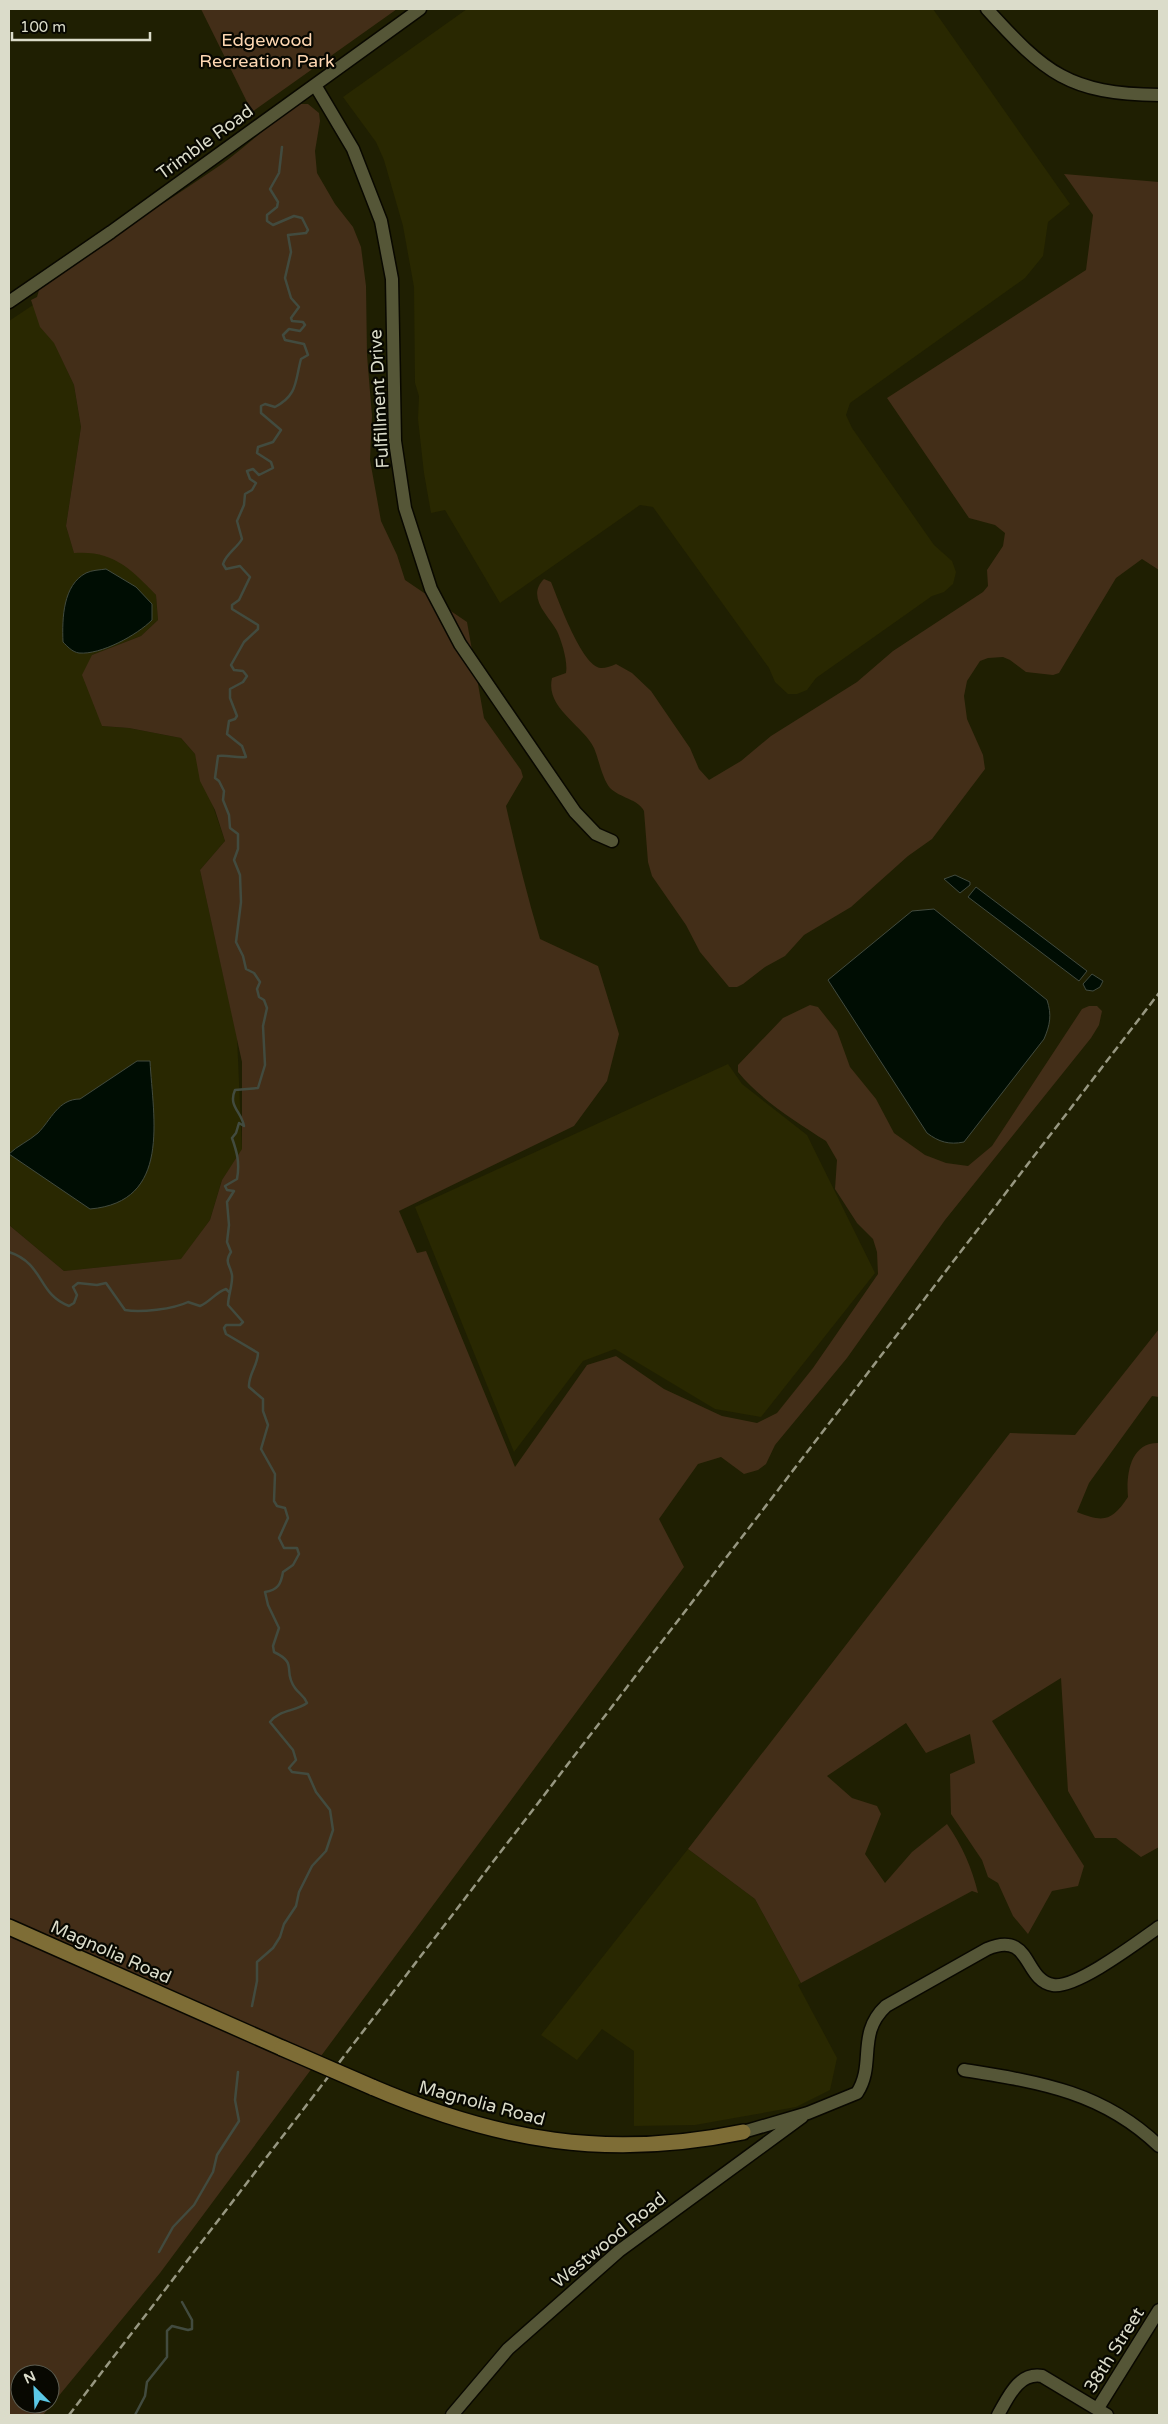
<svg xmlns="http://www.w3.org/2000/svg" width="1168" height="2424" viewBox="0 0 1168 2424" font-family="'Varela Round',sans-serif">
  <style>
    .built { fill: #292801 }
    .green { fill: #432e18; fill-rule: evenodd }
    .water { fill: #000d03; stroke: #424b3f }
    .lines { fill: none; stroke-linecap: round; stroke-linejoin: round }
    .stream { stroke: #424b3f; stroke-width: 2.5 }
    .minor-casing { stroke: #090800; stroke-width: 15 }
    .major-casing { stroke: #090800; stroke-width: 18 }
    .minor { stroke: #555637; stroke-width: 12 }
    .major { stroke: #7e6d36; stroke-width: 15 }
    .rail { stroke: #979781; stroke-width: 2.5; stroke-dasharray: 8 4; stroke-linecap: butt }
    .major-bridge-casing { stroke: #090800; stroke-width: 18; stroke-linecap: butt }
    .major-bridge { stroke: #7e6d36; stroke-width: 15 }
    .labels { text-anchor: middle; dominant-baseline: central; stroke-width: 4.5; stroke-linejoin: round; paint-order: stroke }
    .park-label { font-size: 18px; fill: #fed7b2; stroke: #080801 }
    .street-label { font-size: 18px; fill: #dbdcca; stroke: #080801 }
  </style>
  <rect width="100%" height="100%" fill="#1f1f02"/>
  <!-- built -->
  <path class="built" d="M467 9H933L1070 204 1048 222 1043 256 1025 278 850 403 846 415 852 428 934 545 952 561 956 572 953 584 944 592 932 596 816 678 807 690 797 694H788L775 682 769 668 653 507 640 505 500 603 445 510 431 513 424 473 418 419 419 396 415 383 414 287 403 226 384 160 376 142 343 97Z
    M36 303 74 385 81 427 66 526 74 552 88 551 115 558 134 572 156 595 158 620 141 636 92 655 102 726 129 728 181 738 195 754 225 841 200 870 237 1037 242 1150 222 1180 210 1220 182 1259 64 1271 9 1225V321Z
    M728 1064 742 1084 807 1135 875 1273 761 1417 715 1409 615 1349 583 1361 514 1452 415 1207Z
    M688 1849 755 1899 801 1983 798 1985 837 2058 830 2090 796 2107 695 2125 634 2126V2051L602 2029 577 2060 541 2035Z"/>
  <!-- green -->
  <path class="green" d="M201 9H397L252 112Z
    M301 104H308L319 113 320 121 315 151 317 173 335 204 353 227 361 247 366 286 367 355 372 416 370 460 381 521 397 555 405 580 467 622 484 718 521 770 523 777 506 806C516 851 527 895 540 939L598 966 619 1034 607 1081 574 1126 399 1211 417 1253 426 1251 515 1467 587 1365 616 1356 664 1389 722 1416 757 1423 777 1413 813 1368 878 1274 877 1252 873 1239 857 1223 835 1189 837 1160 826 1141C795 1121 762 1101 738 1072V1065L783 1018 810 1005 818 1007 837 1031 850 1067 876 1099 894 1133 925 1155 946 1163 968 1166 992 1146 1082 1009 1089 1006H1097L1102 1011 1099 1025 1091 1038 945 1220 847 1358 775 1445 766 1464 758 1470 744 1474 721 1457 698 1464 659 1519 684 1567 160 2273 43 2415H9V1225L64 1271 181 1259 210 1220 222 1180 242 1149V1062L200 870 225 841 215 810 200 781 195 754 181 738 129 728 102 726 82 675 92 655 141 636 158 620 156 595C131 569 113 550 74 553L66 526 81 427 74 385 54 343 40 327 31 300 37 297 39 290C98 245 161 206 222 164 247 146 275 118 301 104ZM20 2374H50V2404H20Z
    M1064 174 1159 182V570L1142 559 1116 578 1059 673 1053 675 1026 672 1010 660 1003 657 988 658 980 661 967 681 964 696 967 719 983 755 985 769 932 839 908 856 851 907 804 935 785 956 765 967 743 984 737 987H729L700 952 686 925 652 876 648 862 644 811C638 799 620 798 610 788 602 778 599 760 594 748 583 725 545 708 552 678L566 673C568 662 562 642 557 631 548 615 526 597 544 579L551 582C558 599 582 667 601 668 606 668 612 666 616 664L632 673 651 691 690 748 699 769 709 780 741 761 771 736 857 682 893 651 983 592 988 586 987 570 1003 546 1005 533 995 525 969 518 887 398 1086 270 1093 215Z
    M1159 1329V1397L1152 1396 1089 1483 1077 1512C1104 1523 1112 1521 1128 1497 1126 1475 1130 1442 1159 1443L1158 1647 1159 1847 1141 1857 1116 1838H1095L1068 1791 1061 1678 992 1721 1084 1866 1078 1886 1052 1891 1028 1934 1013 1916 998 1883 988 1877 982 1860 951 1814 950 1774 975 1763 970 1734 926 1753 906 1723 827 1776 852 1798 877 1806 881 1814 865 1854 885 1883 912 1852 947 1824C962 1845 972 1868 978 1893L972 1891 801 1983 755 1899 688 1849 1010 1433 1075 1435Z"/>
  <!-- water -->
  <path class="water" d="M106 569 136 587 152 604V620C137 635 101 655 79 653 72 652 67 646 63 642 62 618 63 585 86 573 92 570 100 570 106 569Z
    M955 875 970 882V885L960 893 944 879Z
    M976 887 1087 971 1079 981 968 897Z
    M934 909 1047 1000C1052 1015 1050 1025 1044 1039L964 1142C949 1145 939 1142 927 1133L828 980 912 911Z
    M1092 974 1103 981 1100 987 1093 991 1086 990 1083 984Z
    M137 1061H150C153 1118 172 1202 90 1209L9 1154C17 1146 29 1141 38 1133 51 1120 58 1099 80 1099Z"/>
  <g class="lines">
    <!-- stream -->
    <path class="stream" d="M9 1252C45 1264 37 1294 69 1306L74 1303 77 1295 73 1287 78 1283 97 1285 106 1283 125 1310C140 1313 174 1309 188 1302L200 1306C210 1302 216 1292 226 1289L229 1292
      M252 2006 257 1981V1962L273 1948 280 1937 284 1924 296 1906 299 1892 312 1866 326 1851 333 1830 330 1810 316 1792 308 1774 292 1772 289 1768 296 1760 293 1750 270 1722C280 1709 295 1712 307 1703 304 1695 299 1694 295 1688 282 1670 299 1664 274 1652L273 1646 279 1628 268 1605 265 1592C278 1590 281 1584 283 1572L293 1565 299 1554 297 1548H284L279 1538 288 1518 285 1508 277 1506 274 1501 275 1474 261 1449 268 1425 263 1411V1399L249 1387C248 1375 258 1365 258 1353L226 1334 224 1328 226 1325H240L243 1322 228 1305C228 1296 233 1284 232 1275 230 1264 224 1263 231 1252L227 1242 229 1225 227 1202 234 1191 227 1190 225 1186 237 1179C240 1163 237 1152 232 1138L236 1133 239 1123 244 1126C241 1111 228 1106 235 1090L258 1088 265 1065 263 1026 267 1008 264 1000 259 997 257 989 260 982 254 973 246 969 243 956 236 942 241 902 240 875 234 860 238 849V834L230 828 229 815 223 800 224 791 219 781 215 778 218 756C228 755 236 758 246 757L242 746 227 734 229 721 235 719 237 716 230 698V689L243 682 247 676 243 671 234 670 231 665 244 642 258 629V625L232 609V605L239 600 250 577 240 566 226 569 223 564C226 554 237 548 242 539L237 521 244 505 245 494 252 490 256 483 250 479 247 471 253 469 259 475 273 468 271 462 257 453 258 447 273 442 281 430 261 413V406L265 404 275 407C298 395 295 381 301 359L308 355 304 344 285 340 283 335 289 329 300 331 305 325 303 322 292 321 291 318 299 307 291 298 285 278 291 252 288 235 306 233 308 230 302 218 294 216 273 225 267 221V215L277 207 278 202 270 189 279 173 282 147
      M159 2252 173 2227 194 2205 213 2172 217 2155 239 2121 235 2100 238 2072
      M135 2415 145 2396 147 2382 167 2357V2331L172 2326 188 2330 192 2329V2320L182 2302"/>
    <defs>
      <path id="minor" d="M987 9C1045 73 1069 94 1159 95
        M315 85 353 149 381 221 392 279 395 441 405 508 431 589 460 644 575 812 596 834 612 841
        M9 302 111 232 420 9
        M964 2070C1038 2082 1102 2091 1159 2146
        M743 2132 808 2113 857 2093C876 2064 856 2034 886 2006L987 1949C1032 1930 1023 1980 1053 1985 1076 1989 1139 1941 1159 1927
        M1098 2408 1159 2310
        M452 2415 508 2349 619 2251 802 2117
        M998 2415C1008 2398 1018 2372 1042 2376L1107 2415"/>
      <path id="major" d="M9 1927 282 2048
        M372 2087C498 2141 608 2160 743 2132"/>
    </defs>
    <!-- minor casing -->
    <use href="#minor" class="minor-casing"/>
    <!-- major casing -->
    <use href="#major" class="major-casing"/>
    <!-- minor -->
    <use href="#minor" class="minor"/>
    <!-- major -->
    <use href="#major" class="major"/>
    <!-- rail -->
    <path class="rail" d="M69 2415 1159 993"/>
    <defs>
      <path id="major-bridge" d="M282 2048 372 2087"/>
    </defs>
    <!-- major-bridge casing -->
    <use href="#major-bridge" class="major-bridge-casing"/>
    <!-- major-bridge -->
    <use href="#major-bridge" class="major-bridge"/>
  </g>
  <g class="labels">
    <!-- park labels -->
    <g class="park-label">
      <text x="267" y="40">Edgewood<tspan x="267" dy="21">Recreation Park</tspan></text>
    </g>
    <!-- street labels -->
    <g class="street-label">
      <text transform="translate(205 142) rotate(-36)">Trimble Road</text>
      <text transform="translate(379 399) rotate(-93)">Fulfillment Drive</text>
      <text transform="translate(111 1952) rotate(24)">Magnolia Road</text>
      <text transform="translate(482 2103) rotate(15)">Magnolia Road</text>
      <text transform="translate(609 2240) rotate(-39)">Westwood Road</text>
      <text transform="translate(1114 2350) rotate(-58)">38th Street</text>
    </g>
  </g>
  <!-- border -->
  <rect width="1168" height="2424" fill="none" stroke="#dbdcca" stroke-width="20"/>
  <!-- north arrow -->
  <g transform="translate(35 2389) rotate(336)"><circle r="24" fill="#080801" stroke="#5c5d51"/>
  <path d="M0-4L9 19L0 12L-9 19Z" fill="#5bc8e6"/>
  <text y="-8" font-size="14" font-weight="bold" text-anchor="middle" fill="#dbdcca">N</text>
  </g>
  <!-- scale -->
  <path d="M12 32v8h138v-8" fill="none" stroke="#dbdcca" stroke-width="2.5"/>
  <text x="20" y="32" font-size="15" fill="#dbdcca" stroke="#080801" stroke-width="4" paint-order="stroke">100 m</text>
</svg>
